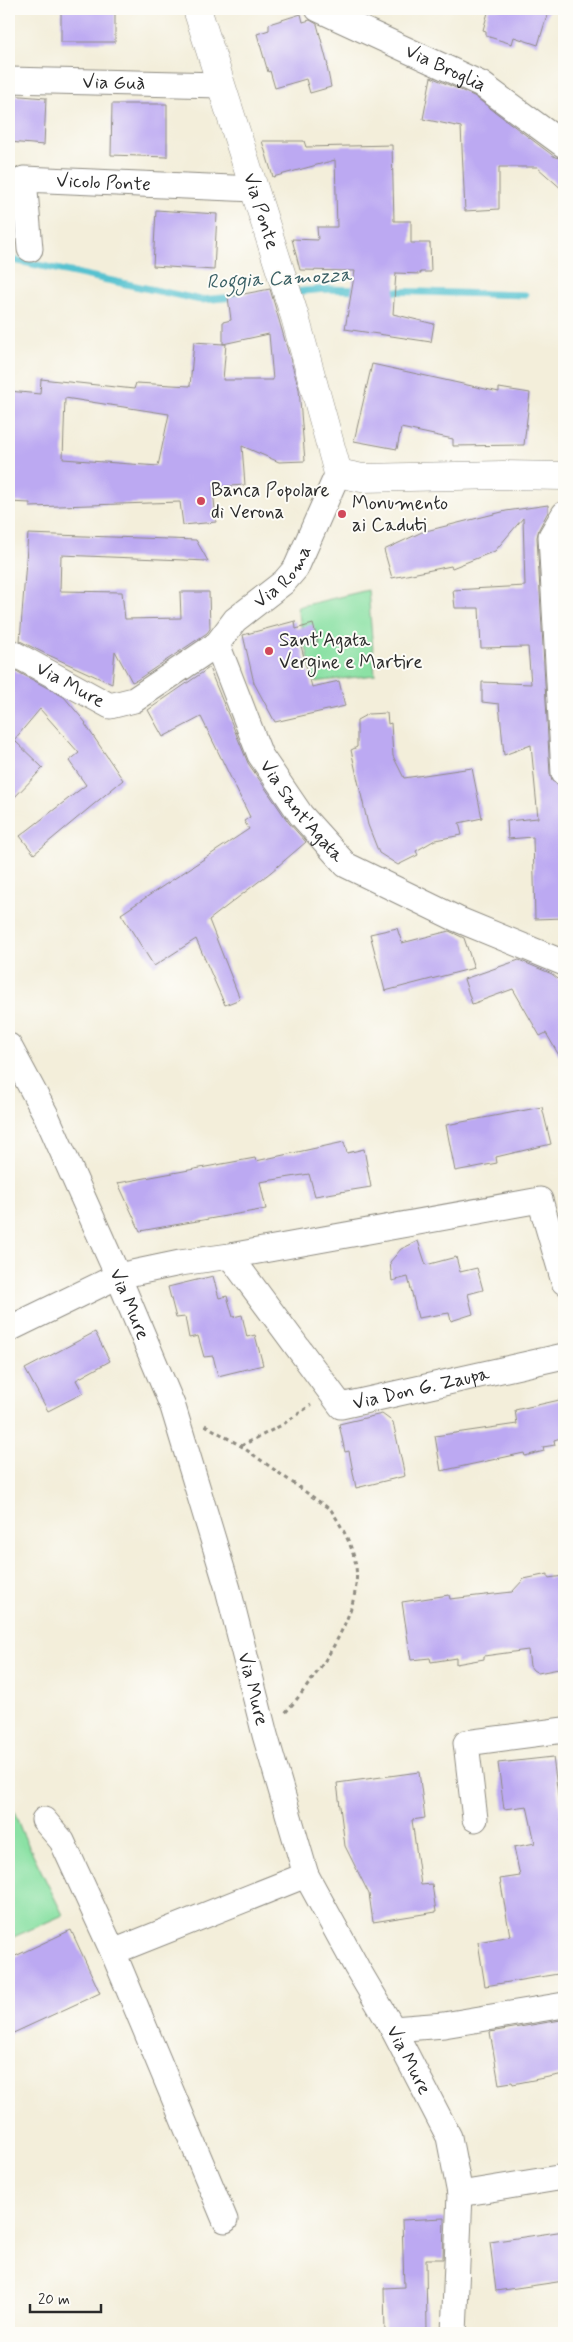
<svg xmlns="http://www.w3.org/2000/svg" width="573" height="2342" viewBox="0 0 573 2342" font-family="Mynerve,sans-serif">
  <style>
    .green { fill: #8be1a4; stroke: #5b8668 }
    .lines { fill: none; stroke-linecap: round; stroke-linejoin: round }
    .stream { stroke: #56c2d0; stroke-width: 7 }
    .building { fill: #bca9f2; fill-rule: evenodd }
    .street-casing { stroke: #8f8c82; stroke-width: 27 }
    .secondary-casing { stroke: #8f8c82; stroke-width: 29 }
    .path { stroke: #8f8c82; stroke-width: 3; stroke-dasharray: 4 4; stroke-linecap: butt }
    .street { stroke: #fff; stroke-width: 25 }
    .secondary { stroke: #fff; stroke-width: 28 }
    .poi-dot { fill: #d1495b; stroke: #fdfcf7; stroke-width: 2 }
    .labels { text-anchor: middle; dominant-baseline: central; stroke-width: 4; stroke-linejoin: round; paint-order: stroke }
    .street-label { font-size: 19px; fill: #2b2b2b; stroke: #fdfcf7 }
    .poi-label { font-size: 19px; fill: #2b2b2b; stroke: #fdfcf7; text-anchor: start }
    .water-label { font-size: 20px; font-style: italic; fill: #3a6065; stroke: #fdfcf7 }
  </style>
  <rect width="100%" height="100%" fill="#fdfcf7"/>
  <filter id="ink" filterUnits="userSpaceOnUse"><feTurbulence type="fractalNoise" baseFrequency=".02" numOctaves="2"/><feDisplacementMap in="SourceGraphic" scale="10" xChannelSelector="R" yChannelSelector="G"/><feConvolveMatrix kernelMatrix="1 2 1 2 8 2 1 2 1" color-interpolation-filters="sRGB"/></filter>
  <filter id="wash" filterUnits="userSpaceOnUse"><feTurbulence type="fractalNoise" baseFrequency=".0096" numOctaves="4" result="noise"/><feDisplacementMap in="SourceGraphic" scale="20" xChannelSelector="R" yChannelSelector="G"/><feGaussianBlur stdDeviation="1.12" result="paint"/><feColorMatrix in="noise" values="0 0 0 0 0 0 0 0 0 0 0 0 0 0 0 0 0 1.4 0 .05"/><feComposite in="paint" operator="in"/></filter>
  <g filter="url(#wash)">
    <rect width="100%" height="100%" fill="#f3eeda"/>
    <!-- green -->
    <path class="green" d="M368 590 375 675 314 682 297 607Z
      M9 1798 22 1832 63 1915 9 1939Z"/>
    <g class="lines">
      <!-- stream -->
      <path class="stream" d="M9 259 201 300 235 297
        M386 291 525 295
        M293 292 326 289 360 290"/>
    </g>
    <g id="blocks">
      <!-- building -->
      <path class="building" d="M74 9H115V42H61V10Z
        M489 9H549L538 45 514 37 512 44 486 36V31L483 30Z
        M301 14 303 22 310 20 317 24 328 66 327 67 331 87 310 93 306 79 275 88 270 71 268 72 257 34 269 30V24Z
        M431 77 474 96 555 157 564 159V191L537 167H499V209L465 211 461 127 423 119Z
        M9 95 46 98 44 145 9 142Z
        M112 104H167V157L111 155Z
        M262 141H304L306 147 392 145 394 221H411V243H430L431 272H420L421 274 396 273 393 314 434 324 431 342 345 329 355 271 300 270 292 239 318 240 317 227H337L335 160 273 177Z
        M156 210 217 214 214 270 153 266Z
        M270 289 299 389 305 461 279 462 242 446 245 485 213 487 216 522 183 525 180 502 30 507V503L9 502V391L40 394 41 379 134 389 136 383 190 386 194 342 223 344V322L231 320 228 297ZM269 334 273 380H223L226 344H223ZM65 398 169 414 158 466 63 459Z
        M372 364 499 392V388L530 393 524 445 453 446V439L401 428 397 449 354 441Z
        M548 505V512L539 529 537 537 550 774 552 781 562 787 560 789 564 821V918L535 919 533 837 508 839 507 821 538 818 531 745 504 755 499 704 482 702V682L531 684 528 647 481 648 479 608H455L453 590 525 586 523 518 495 551 452 568 451 566 392 578 384 550 422 532 506 511Z
        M28 534 196 540 208 561 61 555 60 591 122 592 125 619 181 618 180 592H209L210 629 207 633 137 680 132 682 115 651 112 684 44 653 20 641Z
        M295 621 296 629 313 624 318 642 301 646 312 687 339 681 345 706 275 722 254 683 243 635Z
        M9 667 64 697 86 723 85 724 123 780 34 854 20 836 86 785 69 761 79 753 40 709 14 740 43 768 9 803Z
        M209 668 248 763 289 823 306 842 271 872 209 920 240 999 225 1005 196 939 154 966 121 914 249 829 244 821 250 817 201 717 163 737 148 710Z
        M387 713 388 724 391 723 393 756 404 778 472 768 482 818 459 823 462 835 435 840 416 851 418 855 398 865 379 853 368 825 351 750 357 747V720L368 714Z
        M397 928 402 943 449 931 464 938 474 968 385 991 370 934Z
        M519 960 552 974 564 984V1064L546 1033 540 1036 513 989 472 1004 464 979Z
        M542 1107 551 1144 496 1157 497 1163 455 1171 446 1125Z
        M344 1142 347 1153 364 1149 371 1187 315 1196 309 1174 260 1182 266 1209 140 1231 118 1183 255 1158 256 1161Z
        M418 1241 426 1265 456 1257 460 1272 477 1268 483 1290 468 1294 473 1314 451 1321 449 1313 418 1318 408 1277 392 1281 390 1262 401 1249Z
        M213 1276 219 1298 227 1296 233 1317 242 1315 247 1337 255 1335 263 1365 218 1376 213 1356 204 1357 198 1336 189 1338 185 1317 176 1318 168 1287Z
        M95 1332 110 1361 76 1380 83 1393 48 1411 25 1369Z
        M564 1399V1437L554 1440 555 1445 543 1447 544 1451 525 1456 524 1453 441 1471 435 1436 517 1424 515 1410Z
        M382 1414 393 1422 405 1476 356 1488 349 1451 345 1452 339 1424Z
        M548 1574V1578L564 1576V1668L538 1673 533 1670 530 1666 528 1650 484 1656V1659L456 1664V1658L431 1662 430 1658 411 1660 402 1602 449 1595 450 1599 512 1592 524 1579Z
        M553 1757 564 1840V1973L485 1986 478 1942 510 1936 500 1879 520 1876 514 1847 535 1843 527 1806 504 1809 498 1763Z
        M419 1772 425 1818 412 1820 421 1885 432 1884 436 1912 373 1922 369 1894 345 1846 337 1783Z
        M71 1930 100 1993 9 2035V1959Z
        M561 2020 564 2037V2074L513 2084 512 2082 499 2084 490 2032Z
        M444 2218 443 2259H426L427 2331 385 2333 384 2288 404 2287 402 2220Z
        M564 2231V2281L496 2291 490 2242Z"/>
    </g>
  </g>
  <g filter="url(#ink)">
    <use href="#blocks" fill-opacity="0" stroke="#8f8c82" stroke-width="1"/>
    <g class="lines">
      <defs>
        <g id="street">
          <path id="s1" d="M318 9 481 84 564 145"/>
          <path id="s2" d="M9 80 220 85"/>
          <path id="s3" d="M30 249 24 179 255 189"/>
          <path d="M564 514 551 536 564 773"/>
          <path id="s4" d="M217 644 260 755 301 815 346 865 457 919 564 963"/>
          <path id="s5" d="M9 651 110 706 134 700 217 644 235 620 284 582 296 568 338 473"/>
          <path id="s6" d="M9 1046 46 1115 118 1276 173 1407 228 1589 265 1735 306 1875 357 1968 393 2029 449 2137 460 2194 454 2333"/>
          <path id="s7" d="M564 1282 540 1200 230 1256 341 1406 564 1356"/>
          <path d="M9 1329 118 1276 180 1263 230 1256"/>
          <path d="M475 1819 466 1743 564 1730"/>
          <path d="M44 1820 62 1841 113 1952 306 1875"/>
          <path d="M113 1952 225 2220"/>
          <path d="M393 2029 444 2025 564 2005"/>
          <path d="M460 2194 564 2177"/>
        </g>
        <g id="secondary">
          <path id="s8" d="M197 9 295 317 338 473 362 478 503 475 564 476"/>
        </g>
      </defs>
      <!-- street casing -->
      <use href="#street" class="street-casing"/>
      <!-- secondary casing -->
      <use href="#secondary" class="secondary-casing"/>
      <!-- path -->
      <path class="path" d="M205 1425 241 1446 331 1510C341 1525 351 1543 355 1561 366 1610 316 1678 285 1713
        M241 1446 282 1425 311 1405"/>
      <!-- street -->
      <use href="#street" class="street"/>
      <!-- secondary -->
      <use href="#secondary" class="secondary"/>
    </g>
  </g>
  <!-- markers -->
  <g class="poi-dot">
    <circle cx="201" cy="501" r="5"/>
    <circle cx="342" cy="514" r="5"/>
    <circle cx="269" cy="651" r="5"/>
  </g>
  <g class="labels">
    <!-- street labels -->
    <g class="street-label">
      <text stroke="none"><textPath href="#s1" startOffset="141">Via Broglia</textPath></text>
      <text stroke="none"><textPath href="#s2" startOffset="105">Via Guà</textPath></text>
      <text stroke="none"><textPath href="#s3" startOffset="150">Vicolo Ponte</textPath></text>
      <text stroke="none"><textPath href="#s8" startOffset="212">Via Ponte</textPath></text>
      <text stroke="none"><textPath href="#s5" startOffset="335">Via Roma</textPath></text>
      <text stroke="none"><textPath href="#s5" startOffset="70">Via Mure</textPath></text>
      <text stroke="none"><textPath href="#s4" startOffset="189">Via Sant'Agata</textPath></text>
      <text stroke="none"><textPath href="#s6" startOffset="285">Via Mure</textPath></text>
      <text stroke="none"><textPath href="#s7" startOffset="669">Via Don G. Zaupa</textPath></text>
      <text stroke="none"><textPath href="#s6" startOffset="690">Via Mure</textPath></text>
      <text stroke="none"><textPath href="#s6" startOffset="1095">Via Mure</textPath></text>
    </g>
    <!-- poi labels -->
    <g class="poi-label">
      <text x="211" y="490">Banca Popolare<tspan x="211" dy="22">di Verona</tspan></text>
      <text x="352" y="503">Monumento<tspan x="352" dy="22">ai Caduti</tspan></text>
      <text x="279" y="640">Sant'Agata<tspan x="279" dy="22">Vergine e Martire</tspan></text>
    </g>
    <!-- water labels -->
    <g class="water-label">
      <text transform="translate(279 279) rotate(-3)">Roggia Camozza</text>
    </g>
  </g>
  <!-- margin -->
  <rect width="573" height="2342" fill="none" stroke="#fdfcf7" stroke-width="30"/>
  <!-- scale -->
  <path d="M30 2304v8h71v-8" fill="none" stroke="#2b2b2b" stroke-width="2.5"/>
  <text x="38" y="2304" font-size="15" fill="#2b2b2b" stroke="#fdfcf7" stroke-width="4" paint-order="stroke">20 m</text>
</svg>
